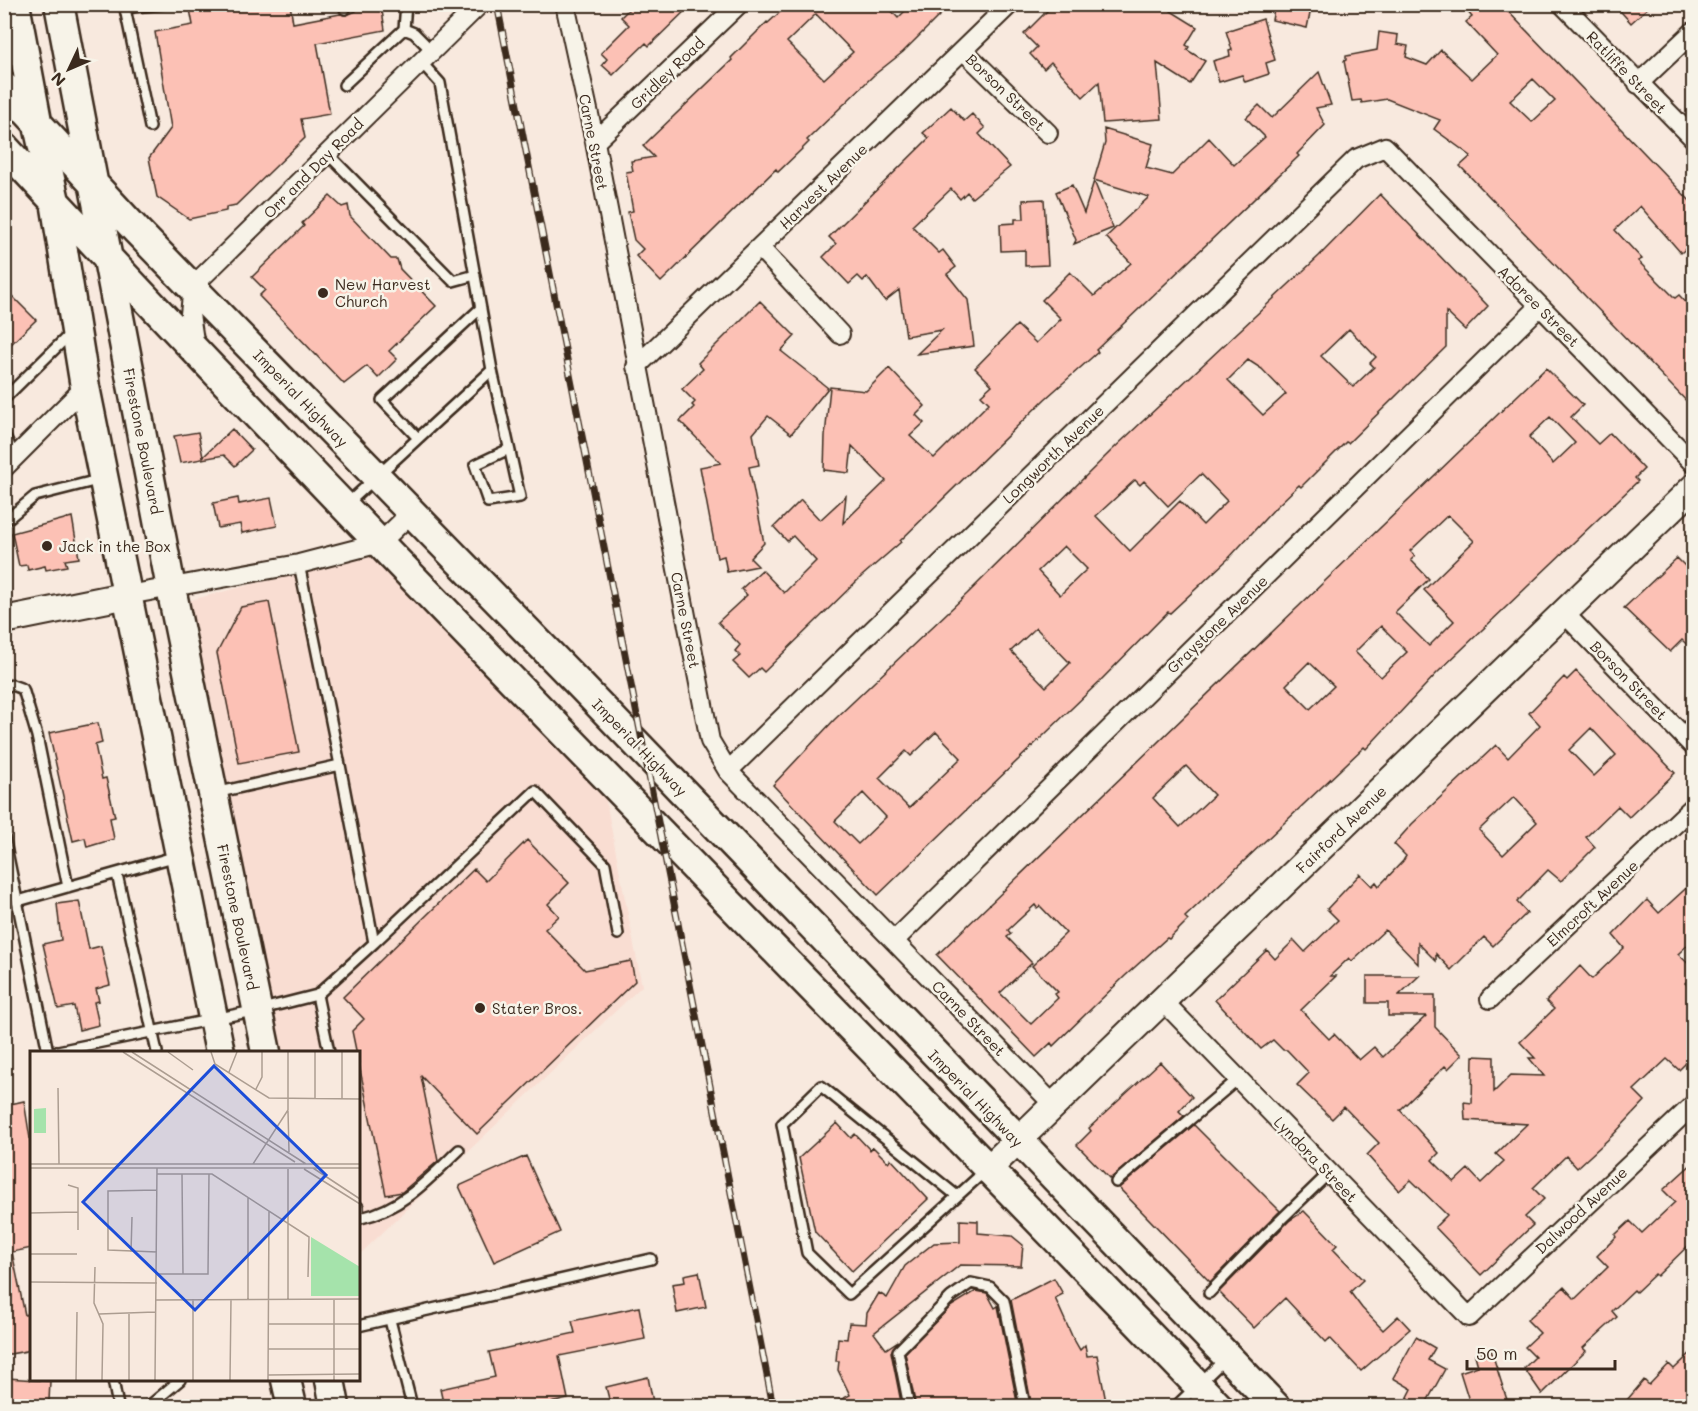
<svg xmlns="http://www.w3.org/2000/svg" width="1698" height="1411" viewBox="0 0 1698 1411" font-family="Mali,sans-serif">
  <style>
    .built { fill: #f9ddd2 }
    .building { fill: #fcc1b5; stroke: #3b2a1e; stroke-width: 1.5; fill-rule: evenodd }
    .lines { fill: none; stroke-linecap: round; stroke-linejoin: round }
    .lane-casing { stroke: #3b2a1e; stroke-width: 14 }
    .street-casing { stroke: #3b2a1e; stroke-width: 22 }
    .secondary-casing { stroke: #3b2a1e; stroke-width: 30 }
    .primary-casing { stroke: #3b2a1e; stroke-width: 33 }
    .lane { stroke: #f7f3e8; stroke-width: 9 }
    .street { stroke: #f7f3e8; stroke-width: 18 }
    .secondary { stroke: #f7f3e8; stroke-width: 26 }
    .primary { stroke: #f7f3e8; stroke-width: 28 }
    .rail-casing { stroke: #3b2a1e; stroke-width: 7 }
    .rail { stroke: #f7f3e8; stroke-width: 4.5; stroke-dasharray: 14; stroke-linecap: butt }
    .poi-dot { fill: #3b2a1e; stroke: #f7f3e8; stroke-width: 2 }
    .labels { text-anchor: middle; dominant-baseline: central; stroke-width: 5; stroke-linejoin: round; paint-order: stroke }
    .street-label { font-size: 15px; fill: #3b2a1e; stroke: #f7f3e8 }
    .poi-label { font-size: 15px; fill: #3b2a1e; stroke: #f7f3e8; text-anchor: start }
    .inset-road { fill: none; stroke: #ac9d91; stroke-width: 1.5 }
    .view { fill: #1d4ed8; fill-opacity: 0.15; stroke: #1d4ed8; stroke-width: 3 }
    .inset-edge { fill: none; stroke: #3b2a1e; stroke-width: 3 }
  </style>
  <rect width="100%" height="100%" fill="#f8e9de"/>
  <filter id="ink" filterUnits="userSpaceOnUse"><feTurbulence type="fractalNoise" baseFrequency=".0167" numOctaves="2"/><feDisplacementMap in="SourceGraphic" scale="12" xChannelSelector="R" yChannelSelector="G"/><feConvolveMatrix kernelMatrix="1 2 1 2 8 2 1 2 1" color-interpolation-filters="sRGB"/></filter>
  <g filter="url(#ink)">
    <!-- built -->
    <path class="built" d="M375 553 604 791 642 986 359 1255 358 1052H273L187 601Z"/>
    <!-- building -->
    <path class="building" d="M189 4H290L293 23 340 14 347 15 356 11 355 4H381L385 30 317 43 330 114 301 119 305 138 236 205 226 207V211L189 219 157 197 149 158 171 128 155 32 193 25Z
      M634 4H692L649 46 646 43 613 75 602 65 607 59 601 53 629 25 621 17Z
      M789 4H885L898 18 912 4H936L943 12 903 52 874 75 807 140 809 142 801 150 778 172 776 169 661 282 636 256 643 249 634 240 628 212 633 211 626 172 633 171 631 161 654 157 643 146 650 139 732 60 731 58 767 22 768 23ZM816 14 853 52 824 79 787 42Z
      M1054 4H1176L1171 11 1197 27 1186 45 1189 47 1187 50 1205 61 1190 84 1157 63 1162 119 1103 123 1099 82 1083 97 1051 62 1044 69 1030 54 1037 47 1024 34Z
      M1275 4H1312L1307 28 1272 20Z
      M1461 4H1501L1694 205V241L1681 253 1640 206 1615 230 1642 259 1638 261 1675 298 1679 295 1694 311V409L1460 166 1471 156 1434 129 1440 120 1387 99 1362 103 1361 100 1352 101 1344 61 1346 60V56L1377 50 1379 32 1398 35 1397 44 1408 46 1406 57 1427 65 1441 50 1472 79 1497 55 1466 22 1472 17ZM1533 79 1555 101 1532 122 1510 101Z
      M1614 4H1652L1631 23Z
      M1263 19 1275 60 1266 63 1269 74 1245 82 1242 75 1219 82 1213 61 1230 56 1229 51 1232 50 1226 31Z
      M1319 72 1331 105 1316 108 1325 125 1297 154 1299 156 1096 350 1098 352 1045 399 900 541 901 542 862 576 764 672 760 668 749 678 733 662 740 656 735 651 740 645 718 622 747 595 741 589 762 570 784 593 816 561 793 536 787 541 774 527 801 500 820 520 846 496 843 523 886 481 852 446 849 473 824 470 825 436 830 387 866 391 889 368 925 406 916 415 924 423 910 436 934 458 989 403 981 395 992 385 975 368 1017 325 1036 343 1061 319 1042 300 1070 272 1094 296 1131 263 1106 237 1149 197 1094 180 1105 143 1104 129 1153 144 1146 168 1172 175 1209 138 1234 165 1265 137 1246 118 1259 105 1272 118Z
      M951 107 964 121 972 114 985 128 979 134 1010 167 972 198 967 192 960 199 951 189 912 226 939 253 943 250 956 267 947 274 968 300 974 346 917 354 942 330 906 336 899 290 885 301 867 277 863 281 858 276 849 284 823 257 836 244 829 237 929 138 923 133Z
      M1094 181 1113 228 1074 244 1076 240 1056 192 1072 185 1084 213Z
      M1380 194 1488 306 1465 330 1446 312V347L1348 443 1346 442 1301 487 1299 485 1276 507 1228 559 1170 613 1168 612 1099 682 878 895 773 785 834 720 967 594 1111 451 1319 256ZM1349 329 1376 357 1370 363 1374 367 1353 387 1321 356ZM1248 360 1262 369 1286 394 1263 415 1228 380ZM1201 474 1227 501 1203 525 1180 501 1130 551 1096 516 1135 480 1140 485 1144 481 1168 506ZM1064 546 1087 569 1060 595 1038 571ZM1036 628 1070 663 1046 687 1011 651ZM936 732 961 758 909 808 879 778 906 751 911 756ZM863 793 886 817 858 844 835 821Z
      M330 196 342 207 348 205 350 216 391 259H397L400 269 436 306 389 351 397 359 378 378 367 366 344 384 259 296 265 290 252 277 304 226 302 223Z
      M1044 199 1048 265 1025 266V250L1001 251 1000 224 1015 223V219H1024L1023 200Z
      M4 288 36 320 4 351Z
      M760 301 795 336 781 351 828 388 791 434 768 416 753 434 759 465 749 467 764 543 750 558 758 566 727 572 724 556 717 558 700 467 721 463 680 421 694 407 692 405 695 402 682 389 703 369 698 363Z
      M1546 368 1583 405 1571 417 1598 444 1610 433 1644 469 1635 478 1638 481 1437 673 1366 749 1364 747 1185 917 1188 920 1169 939 1167 938 1125 976 1053 1046 1051 1043 1036 1057 937 955ZM1550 417 1575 443 1553 464 1529 437ZM1448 515 1474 541 1424 590 1454 621 1429 646 1395 612 1429 579 1411 560 1415 556 1410 551ZM1381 626 1407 652 1381 677 1355 652ZM1309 662 1334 686 1310 709 1286 685ZM1186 766 1214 795 1180 827 1153 798ZM1035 905 1037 908 1040 906 1066 933 1032 966 1058 992 1055 994 1058 998 1031 1024 1000 993 1032 963 1007 937 1011 934 1008 930Z
      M232 429 252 450 235 466 224 455 180 463 174 436 198 432 203 457Z
      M238 498 239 504 271 498 277 526 242 533 240 524 218 528 213 503Z
      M72 517 79 558 65 560 67 566 46 570 45 566 28 570 27 565 19 566 12 533Z
      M1677 558 1694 575V651L1682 640 1670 652 1624 608Z
      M269 602 299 752 239 763 217 653 241 607Z
      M1576 671 1675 773 1629 817 1618 806 1586 837 1595 847 1561 881 1548 870 1517 902 1527 913 1493 946 1484 937 1451 970 1436 954V961L1418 943V964L1385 930 1352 961 1349 958 1330 976H1336L1301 1010 1329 1039 1334 1034 1359 1060 1374 1047 1383 1057 1426 1016H1388V1003H1367V976H1419L1399 995H1435V1027L1462 1055 1448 1069 1445 1066 1400 1110 1439 1153 1432 1160 1454 1182 1468 1169 1481 1183 1504 1161 1496 1154 1527 1124 1465 1120 1464 1102 1472 1103 1473 1056 1494 1057V1092L1511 1075 1544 1076 1529 1058H1535L1520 1042 1554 1009 1546 1001 1580 966 1592 979 1624 948 1613 935 1647 900 1659 913 1694 881V939L1678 954 1694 969V975L1685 983 1694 991V1055L1679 1070 1667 1059 1634 1090 1645 1101 1613 1135 1577 1168 1566 1156 1533 1188 1544 1199 1525 1217 1533 1225 1481 1275 1435 1227 1447 1215 1411 1180 1399 1191 1367 1155 1379 1143 1344 1107 1332 1119 1297 1085 1309 1073 1287 1050H1283L1273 1040 1261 1049 1215 1000 1267 950 1275 959 1294 940 1305 952 1338 920 1327 909 1360 874 1372 886 1376 882 1379 886 1403 861 1406 856 1394 844 1412 824 1496 745 1508 758 1540 725 1529 713 1564 677 1567 680ZM1591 728 1616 755 1594 776 1569 750ZM1514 797 1537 822 1503 855 1479 830Z
      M98 723 102 743 95 745 102 779 106 778 115 817 110 818 114 839 87 847 85 838 73 841 49 733Z
      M527 840 569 883 548 904 559 916 545 929 585 970 631 961 635 981 477 1134 421 1076 438 1161 402 1192 386 1195 352 1031 364 1019 343 997 474 869 486 881Z
      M79 901 89 949 101 946 110 985 96 989 99 1001 94 1002 99 1025 79 1030 74 1006 58 1009 43 944 61 940 57 904Z
      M1160 1062 1192 1097 1179 1111 1184 1116 1110 1179 1077 1145 1091 1131 1089 1128Z
      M24 1101 32 1151V1248L12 1252 25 1315 29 1314 32 1318V1350L4 1355V1118L8 1117 6 1105Z
      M837 1123 851 1138 855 1134 870 1150 873 1147 888 1162 891 1159 928 1199 852 1271 815 1232 799 1158Z
      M1194 1125 1280 1211 1210 1282 1119 1188Z
      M526 1156 560 1232 494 1262 459 1186Z
      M1694 1162V1240L1657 1276 1655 1274 1636 1292 1634 1290 1612 1311 1617 1317 1583 1348 1586 1351 1542 1394 1524 1368 1535 1357 1525 1347 1540 1333 1527 1320 1564 1287 1575 1299 1608 1267 1597 1256 1616 1237 1615 1235 1630 1221 1642 1233 1675 1202 1663 1190Z
      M1304 1211 1337 1245 1333 1249 1363 1280 1350 1292 1362 1308 1383 1330 1398 1316 1410 1329 1361 1371 1330 1338 1326 1342 1285 1298 1254 1328 1219 1292 1289 1221Z
      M960 1220 978 1221V1233L1012 1236 1023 1245 1021 1266 960 1265 874 1333 886 1349 898 1341 891 1352 902 1407H827L850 1395 838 1370 839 1361H836L838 1338 847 1339 849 1323 866 1324 867 1313 879 1293 887 1298 905 1266 934 1243 960 1242Z
      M699 1272 706 1307 677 1313 672 1284 685 1282 684 1275Z
      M1054 1278 1063 1294 1055 1298 1072 1336 1080 1350 1085 1345 1087 1356 1097 1355 1107 1407H1032L1011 1300Z
      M976 1291 987 1293 995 1308 998 1306 1018 1407H916L905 1353 950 1307Z
      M639 1307 645 1339 559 1356 568 1399 536 1406 444 1407 440 1389 495 1377 489 1352 575 1333 572 1321Z
      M1416 1337 1435 1348 1428 1360 1445 1369 1424 1407H1403L1412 1389 1393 1378Z
      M1491 1350 1508 1403 1495 1407H1471L1460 1372 1478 1366 1475 1355Z
      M1694 1350V1398L1685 1407H1621L1644 1380 1649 1385 1669 1364 1674 1369Z
      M648 1377 654 1407H611L606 1387Z
      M7 1378 50 1381 49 1401H39V1407H9L5 1395Z"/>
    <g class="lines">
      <defs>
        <path id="lane" d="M124 4 150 127
          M344 4 345 9
          M125 8 162 4
          M404 29 414 33 432 51
          M344 85 404 29 406 4
          M327 153 453 281 475 275
          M492 370 520 497 488 502 475 465 509 449
          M4 399 70 334
          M4 434 15 457
          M417 437 382 400 481 308
          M346 505 492 370 440 83 421 62
          M4 522 35 496 102 479
          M4 687 12 685 23 689 37 736 68 887
          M340 765 374 943 535 791 605 864 618 934
          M215 793 340 765 299 564
          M4 837 48 1052
          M117 874 157 1052
          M18 901 177 856
          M317 995 329 1052
          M53 1052 258 1010 317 995 374 943
          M1116 1182 1238 1079
          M957 1196 821 1086 782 1124 807 1253 849 1294 985 1171
          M358 1207V1218
          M361 1218C402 1209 429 1179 459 1150
          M1209 1293 1266 1234 1329 1173
          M390 1320 412 1406
          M358 1326 651 1259
          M113 1380 118 1406
          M149 1406 180 1380
          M909 1406 898 1351 951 1297 971 1283 990 1287 1004 1301 1025 1406
          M1176 1406 1226 1358"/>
        <path id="street" d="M565 4 595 142 710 741 728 771 1055 1106
          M1562 4 1694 139
          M963 50 1048 133
          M1638 84 1694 31
          M595 142 739 4
          M760 248 840 334
          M195 347 190 314 193 286 480 4
          M636 367 1010 4
          M4 468 85 387
          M128 595 299 564 380 543 412 512
          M1564 613 1694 747
          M728 771 1356 159 1385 147 1694 464
          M894 941 1540 306
          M1490 999 1694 806
          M1163 1001 1469 1317 1694 1104"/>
        <path id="secondary" d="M4 620 128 595
          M987 1170 1694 487"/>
        <path id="primary" d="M15 4 37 121 55 201 85 387 220 1052
          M59 4 171 588 266 1052
          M4 87 137 231 581 686 1275 1406
          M4 147C401 574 814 986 1218 1406
          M286 1380 292 1406
          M330 1380 335 1406"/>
      </defs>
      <!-- lane casing -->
      <use href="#lane" class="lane-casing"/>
      <!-- street casing -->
      <use href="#street" class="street-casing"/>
      <!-- secondary casing -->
      <use href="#secondary" class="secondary-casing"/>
      <!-- primary casing -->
      <use href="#primary" class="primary-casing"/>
      <!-- lane -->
      <use href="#lane" class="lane"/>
      <!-- street -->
      <use href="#street" class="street"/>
      <!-- secondary -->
      <use href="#secondary" class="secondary"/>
      <!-- primary -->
      <use href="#primary" class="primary"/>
      <defs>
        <path id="rail" d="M497 4 773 1406"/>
      </defs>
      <!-- rail casing -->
      <use href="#rail" class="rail-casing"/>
      <!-- rail -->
      <use href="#rail" class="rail"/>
    </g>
  </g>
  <!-- markers -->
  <g class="poi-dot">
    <circle cx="323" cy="293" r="6"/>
    <circle cx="47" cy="546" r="6"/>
    <circle cx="480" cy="1008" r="6"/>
  </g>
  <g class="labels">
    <!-- street labels -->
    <g class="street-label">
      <text transform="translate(1627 72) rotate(46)">Ratliffe Street</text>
      <text transform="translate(667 73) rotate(-44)">Gridley Road</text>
      <text transform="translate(1006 92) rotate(44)">Borson Street</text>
      <text transform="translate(594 142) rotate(79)">Carne Street</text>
      <text transform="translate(313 168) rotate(-45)">Orr and Day Road</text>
      <text transform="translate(823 186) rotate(-44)">Harvest Avenue</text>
      <text transform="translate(1539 306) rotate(45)">Adoree Street</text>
      <text transform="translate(301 398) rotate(46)">Imperial Highway</text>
      <text transform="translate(143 441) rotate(79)">Firestone Boulevard</text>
      <text transform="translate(1053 454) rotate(-44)">Longworth Avenue</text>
      <text transform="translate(686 620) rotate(79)">Carne Street</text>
      <text transform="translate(1217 624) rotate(-44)">Graystone Avenue</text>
      <text transform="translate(1629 680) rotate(46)">Borson Street</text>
      <text transform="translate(640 747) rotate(46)">Imperial Highway</text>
      <text transform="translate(1341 829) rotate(-44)">Fairford Avenue</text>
      <text transform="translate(1592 903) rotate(-43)">Elmcroft Avenue</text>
      <text transform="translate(238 917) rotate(78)">Firestone Boulevard</text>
      <text transform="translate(969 1018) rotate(46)">Carne Street</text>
      <text transform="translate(976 1098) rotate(46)">Imperial Highway</text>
      <text transform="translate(1316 1159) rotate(46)">Lyndora Street</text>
      <text transform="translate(1581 1210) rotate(-43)">Dalwood Avenue</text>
    </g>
    <!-- poi labels -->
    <g class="poi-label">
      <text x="335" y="284">New Harvest<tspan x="335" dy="17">Church</tspan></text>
      <text x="59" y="546">Jack in the Box</text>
      <text x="492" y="1008">Stater Bros.</text>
    </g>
  </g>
  <!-- overview -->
  <g transform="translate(30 1051)">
    <rect width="330" height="330" fill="#f8e9de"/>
    <path d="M16 57V82H4V58ZM281 186 330 216V245H281Z" fill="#a5e3ab"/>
    <path class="inset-road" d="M93 1 265 111M102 1 276 113M138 1 163 19M181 1 185 13 239 47 330 48M285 1V48M312 1V48M199 21 207 1M28 37 29 113M226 38 232 26V1M258 60 259 101M0 113H330M223 113 258 59V1M0 117H330M283 117 330 148M258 118V248M274 118 330 153M127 123H182L279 186 278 226M152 123 153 223M38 134 48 137V179M127 139 78 140V199L127 201M218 146V248M0 162 48 161M101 201 102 166M0 203H47M65 216 64 252 73 273 72 329M127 223H178L179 123M0 231 127 232M304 248V329M125 249 330 248M99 262V329M69 263 125 261M238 273H330M238 298H330M238 324 330 323M46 329 47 261M125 329 127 117M163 329V248M200 329 201 248M238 329 239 160"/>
    <path class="view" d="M184 15 296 124 165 259 53 151Z"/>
    <rect width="330" height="330" class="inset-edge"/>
  </g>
  <!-- margin -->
  <rect width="1698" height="1411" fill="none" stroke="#f7f3e8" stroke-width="24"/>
  <rect x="12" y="12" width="1674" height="1387" fill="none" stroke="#3b2a1e" stroke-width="2" filter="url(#ink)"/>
  <!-- north arrow -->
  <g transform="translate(69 69) rotate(226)" stroke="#f7f3e8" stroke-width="4.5" paint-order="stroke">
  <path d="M0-4.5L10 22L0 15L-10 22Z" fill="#3b2a1e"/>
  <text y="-9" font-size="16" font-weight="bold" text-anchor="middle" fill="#3b2a1e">N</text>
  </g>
  <!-- scale -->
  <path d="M1467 1360v9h148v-9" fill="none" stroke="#3b2a1e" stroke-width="3"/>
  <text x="1476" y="1360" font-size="18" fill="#3b2a1e" stroke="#f7f3e8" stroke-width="4.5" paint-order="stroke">50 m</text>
</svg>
